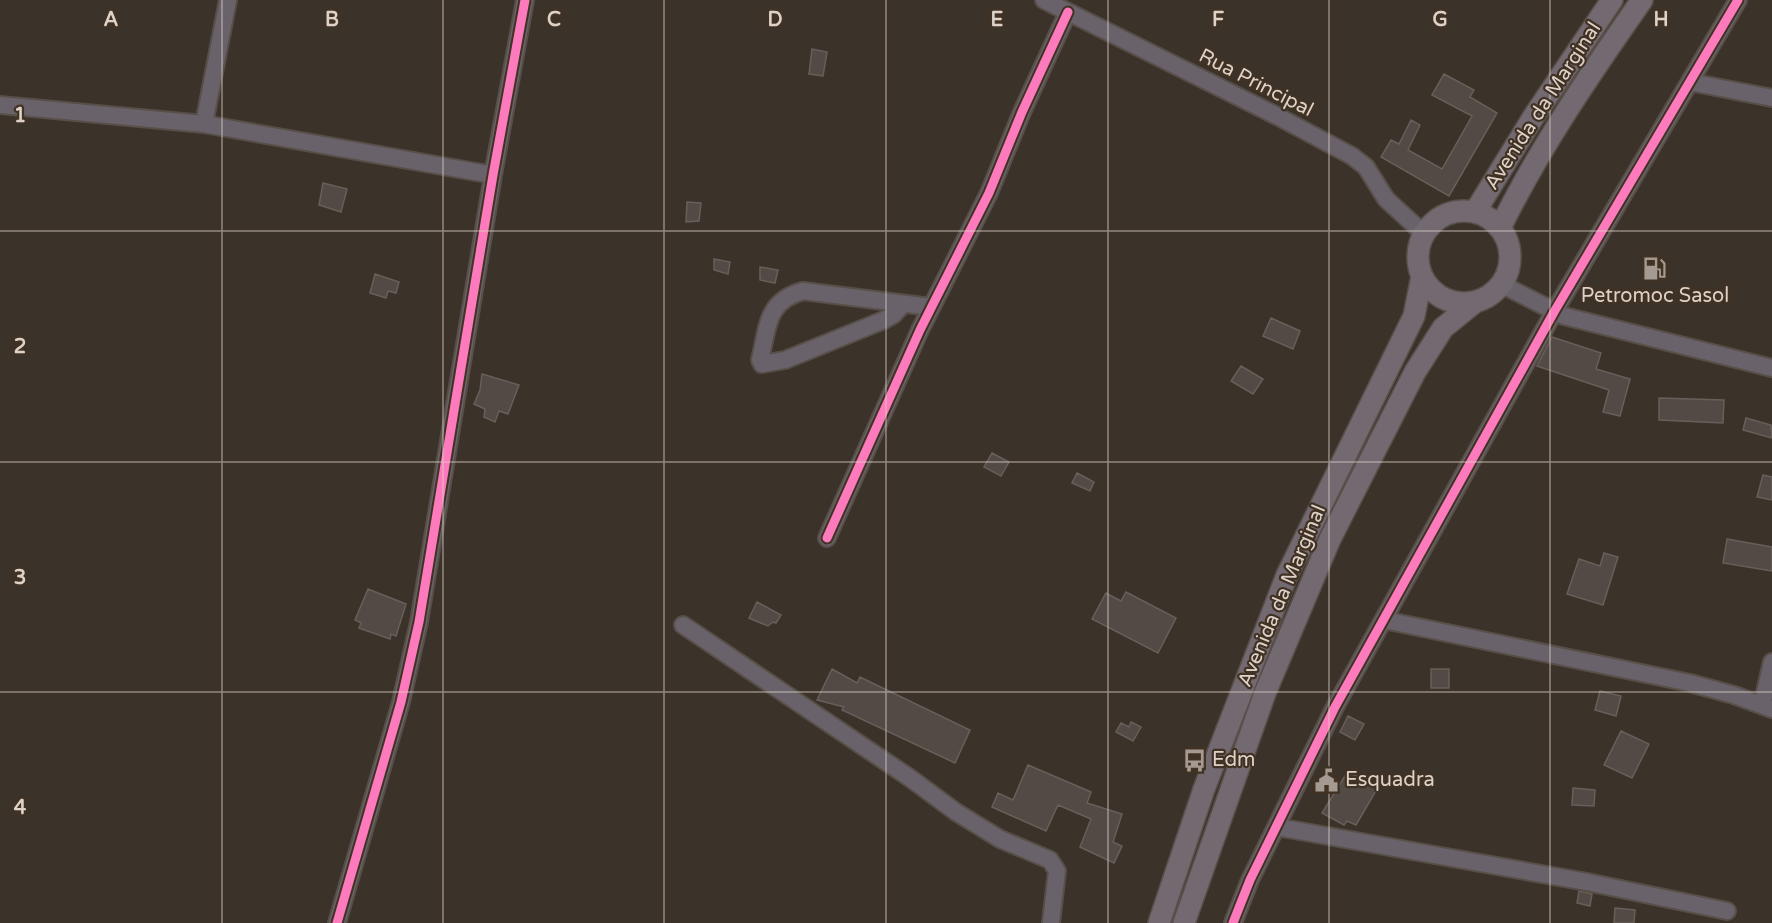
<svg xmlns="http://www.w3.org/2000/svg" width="1772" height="923" viewBox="0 0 1772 923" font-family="'Varela Round',sans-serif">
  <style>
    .building { fill: #524a44; stroke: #685f5a; stroke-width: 1.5 }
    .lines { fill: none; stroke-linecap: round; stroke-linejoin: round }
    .minor-casing { stroke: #574f48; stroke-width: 20 }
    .major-casing { stroke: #574f48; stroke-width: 24 }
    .minor { stroke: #6a626a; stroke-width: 16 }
    .major { stroke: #736971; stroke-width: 21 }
    .cycleway-casing { stroke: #423223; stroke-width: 13 }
    .cycleway { stroke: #fd7abc; stroke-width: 9 }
    .grid { fill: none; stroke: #ddd2c9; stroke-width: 1.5; stroke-opacity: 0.55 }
    .labels { text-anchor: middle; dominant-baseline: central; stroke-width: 4.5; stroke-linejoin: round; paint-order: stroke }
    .street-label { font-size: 20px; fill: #ddd2c9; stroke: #423223 }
    .poi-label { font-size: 20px; fill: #ddd2c9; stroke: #423223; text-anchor: start }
    .grid-label { font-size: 20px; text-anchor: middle; font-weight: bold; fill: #ddd2c9; stroke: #423223; stroke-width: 4.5; stroke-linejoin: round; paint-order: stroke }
  </style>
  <rect width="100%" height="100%" fill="#3b322a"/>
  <!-- building -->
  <path class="building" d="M812 49 827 52 823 76 809 74Z
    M1444 74 1474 90 1470 97 1497 113 1449 196 1381 157 1391 140 1399 144 1411 120 1420 125 1408 150 1442 169 1472 116 1432 95Z
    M323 183 347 189 341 212 319 205Z
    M687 202 701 203 699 221 686 222Z
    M714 259 730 262 728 274 714 270Z
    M760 267 778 270 775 283 760 280Z
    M375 274 399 282 396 293 388 291 386 298 370 293Z
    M1271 318 1300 331 1293 349 1263 336Z
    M1552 337 1601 353 1596 369 1630 379 1620 416 1603 412 1609 390 1537 366Z
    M1241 366 1263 379 1253 394 1231 381Z
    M482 374 519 385 508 414 499 411 495 422 484 417 485 409 474 404 480 390Z
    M1659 398 1724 400 1723 423 1659 420Z
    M1746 418 1771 425 1772 438 1743 430Z
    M992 453 1009 462 1001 476 984 467Z
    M1077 473 1094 482 1090 491 1072 483Z
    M1763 475 1772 477V500L1757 497Z
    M1727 539 1772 547V571L1723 563Z
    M1604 553 1618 557 1603 605 1567 594 1579 559 1600 566Z
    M368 589 406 604 396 636 391 634 390 639 359 628 361 623 355 620Z
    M1126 592 1176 618 1158 653 1092 619 1106 593 1121 601Z
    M757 602 781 615 776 623 773 622 768 626 749 618Z
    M832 669 857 683 860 677 970 730 955 763 842 710 844 707 817 700Z
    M1431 669H1449V688H1431Z
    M1600 691 1621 696 1616 716 1595 710Z
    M1348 716 1364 724 1355 740 1340 732Z
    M1131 722 1141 727 1133 741 1116 732 1121 723 1129 727Z
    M1621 731 1649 744 1632 778 1604 765Z
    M1028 765 1091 792 1087 803 1122 814 1113 842 1122 846 1114 863 1080 847 1091 819 1058 805 1046 831 992 807 998 793 1013 800Z
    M1348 771 1377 789 1356 825 1347 821 1344 825 1322 813Z
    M1573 788 1595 790 1594 806 1572 805Z
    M1579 891 1592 894 1590 906 1577 903Z
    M1615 908 1635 910 1634 923H1614Z"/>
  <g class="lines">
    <defs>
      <path id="minor" d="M1044 0 1277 116 1352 156 1366 167 1386 199 1424 234
        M1690 82 1772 98
        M0 105 204 124 493 175
        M204 124 228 0
        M1501 284 1564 316 1772 368
        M903 304 893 315 884 320 785 360 762 364 760 360C768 327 766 301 803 291L931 307
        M827 538 920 330 989 193 1022 112 1068 12
        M1384 620 1690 683 1734 695 1772 709
        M683 625 910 778 956 812 1000 839 1050 860 1057 871 1051 923
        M1762 705 1772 662
        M1277 827 1587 882 1727 911
        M337 923 401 702 419 622 493 175 525 0
        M1233 923 1250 880 1335 707 1554 312 1738 0"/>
      <path id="major" d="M1418 257a46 46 0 1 1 92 0a46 46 0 1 1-92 0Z
        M1475 212 1534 116 1612 0
        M1500 228C1540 147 1590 74 1642 0
        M1159 923 1204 789 1287 575 1414 316 1422 276
        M1184 923 1265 693 1330 539 1415 372 1443 328 1475 302"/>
    </defs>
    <!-- minor casing -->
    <use href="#minor" class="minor-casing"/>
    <!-- major casing -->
    <use href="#major" class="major-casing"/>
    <!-- minor -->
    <use href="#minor" class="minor"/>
    <!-- major -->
    <use href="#major" class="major"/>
    <defs>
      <path id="cycleway" d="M827 538 920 330 989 193 1022 112 1068 12
        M337 923 401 702 419 622 493 175 525 0
        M1233 923 1250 880 1335 707 1554 312 1738 0"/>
    </defs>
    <!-- cycleway casing -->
    <use href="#cycleway" class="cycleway-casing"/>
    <!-- cycleway -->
    <use href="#cycleway" class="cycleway"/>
  </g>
  <!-- grid -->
  <path class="grid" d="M222 0V923M443 0V923M664 0V923M886 0V923M1108 0V923M1329 0V923M1550 0V923M0 231H1772M0 462H1772M0 692H1772"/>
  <!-- icons -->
  <defs>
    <symbol id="fuel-bare" viewBox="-9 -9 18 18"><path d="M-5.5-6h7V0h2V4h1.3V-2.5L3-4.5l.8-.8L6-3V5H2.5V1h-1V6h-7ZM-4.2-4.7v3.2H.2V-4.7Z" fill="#a49a91" stroke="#423223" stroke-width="2.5" paint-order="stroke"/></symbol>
    <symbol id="bus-bare" viewBox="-9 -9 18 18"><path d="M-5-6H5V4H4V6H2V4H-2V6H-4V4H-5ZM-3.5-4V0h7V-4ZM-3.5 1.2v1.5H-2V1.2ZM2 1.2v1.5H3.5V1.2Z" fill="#a49a91" stroke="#423223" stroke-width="2.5" paint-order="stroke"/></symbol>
    <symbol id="civic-bare" viewBox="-9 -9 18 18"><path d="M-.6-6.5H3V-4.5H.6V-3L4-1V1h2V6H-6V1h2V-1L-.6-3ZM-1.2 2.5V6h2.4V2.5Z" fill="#a49a91" stroke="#423223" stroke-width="2.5" paint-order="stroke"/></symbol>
  </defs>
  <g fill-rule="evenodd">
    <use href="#fuel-bare" x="1638" y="252" width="33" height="33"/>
    <use href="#bus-bare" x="1178" y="744" width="33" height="33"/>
    <use href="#civic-bare" x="1310" y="764" width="33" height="33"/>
  </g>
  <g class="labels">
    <!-- street labels -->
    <g class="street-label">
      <text transform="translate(1256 83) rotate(27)">Rua Principal</text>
      <text transform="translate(1543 106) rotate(-57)">Avenida da Marginal</text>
      <text transform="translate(1282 596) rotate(-67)">Avenida da Marginal</text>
    </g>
    <!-- poi labels -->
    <g class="poi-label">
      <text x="1655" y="296" text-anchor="middle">Petromoc Sasol</text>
      <text x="1212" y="760">Edm</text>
      <text x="1345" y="780">Esquadra</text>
    </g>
  </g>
  <g class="grid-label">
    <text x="111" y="26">A</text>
    <text x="332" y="26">B</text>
    <text x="554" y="26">C</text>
    <text x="775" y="26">D</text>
    <text x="997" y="26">E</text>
    <text x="1218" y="26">F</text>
    <text x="1440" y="26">G</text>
    <text x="1661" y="26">H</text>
    <text x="20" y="122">1</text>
    <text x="20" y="353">2</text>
    <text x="20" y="584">3</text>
    <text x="20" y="814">4</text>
  </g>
</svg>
